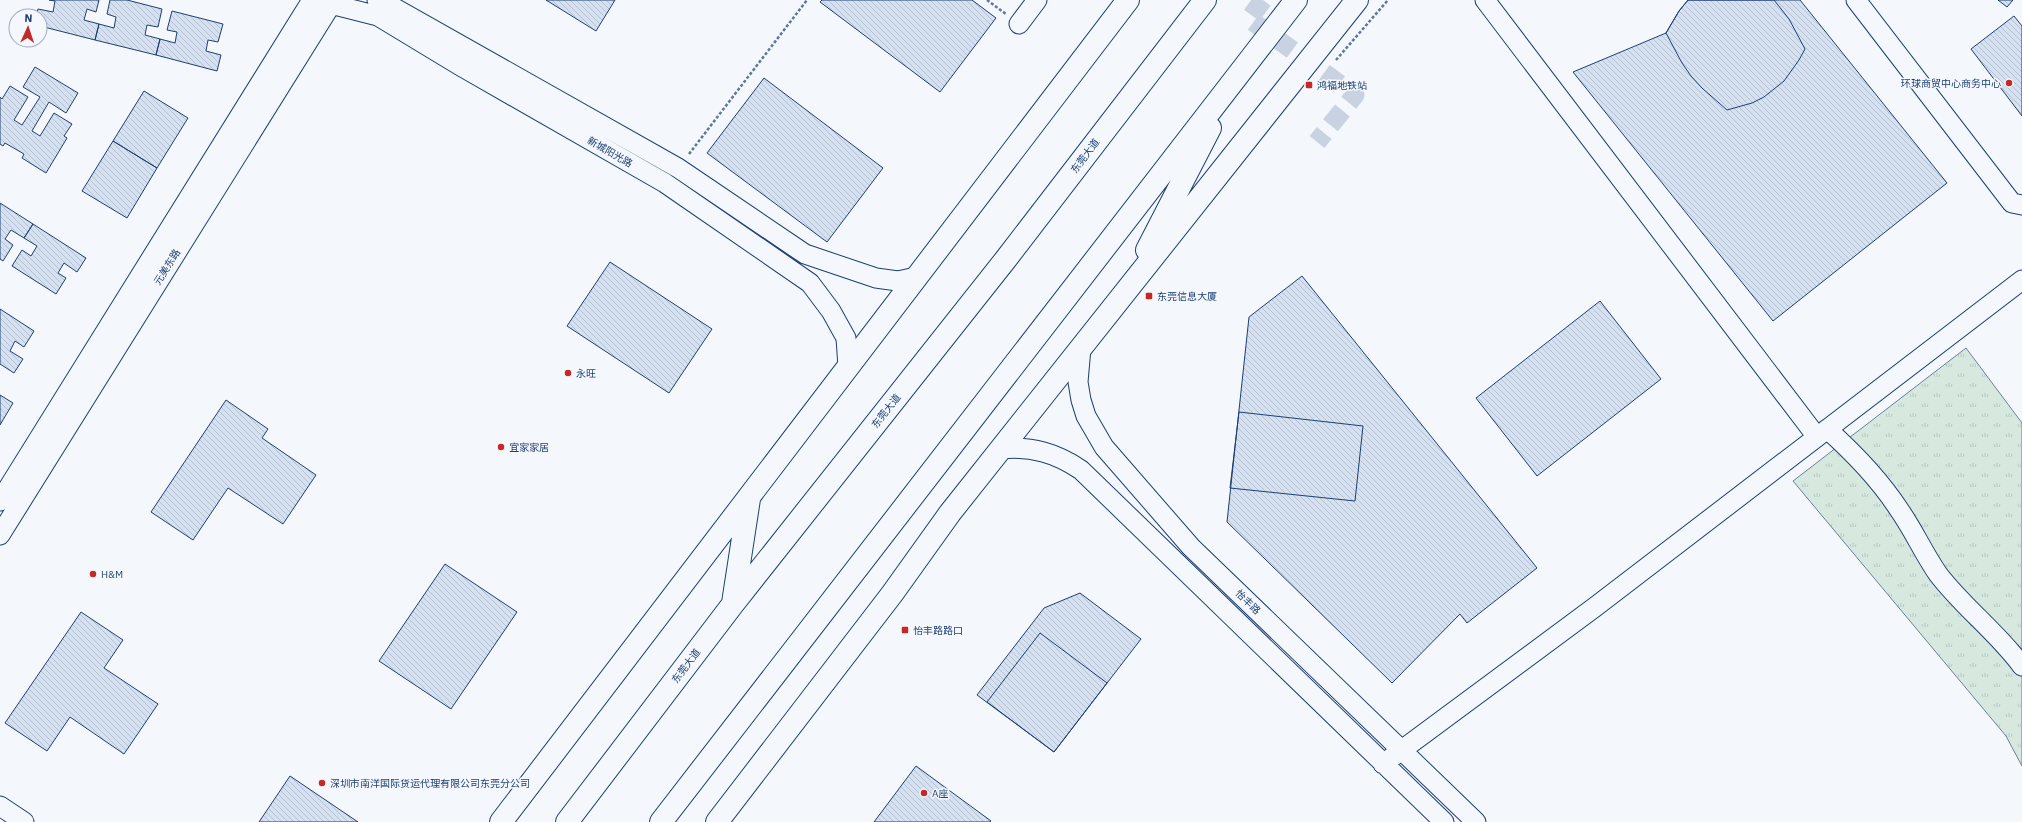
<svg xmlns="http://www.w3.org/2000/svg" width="2022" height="822" viewBox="0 0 2022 822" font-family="'IBM Plex Sans','Noto Sans SC',sans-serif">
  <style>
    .park { fill: url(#park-tufts); stroke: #687fa3 }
    .building { fill: url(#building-back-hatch); stroke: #1d3f73 }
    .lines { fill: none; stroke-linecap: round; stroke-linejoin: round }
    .minor-tunnel { stroke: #c9d2e0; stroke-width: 19; stroke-dasharray: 19 10; stroke-linecap: butt }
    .minor-casing { stroke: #1d3f73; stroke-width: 21 }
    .major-casing { stroke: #1d3f73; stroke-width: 24 }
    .path { stroke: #5e769c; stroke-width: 2.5; stroke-dasharray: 3 2; stroke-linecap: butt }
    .minor { stroke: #f4f7fb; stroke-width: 19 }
    .major { stroke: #f4f7fb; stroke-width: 22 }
    .poi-dot { fill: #c62828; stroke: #f4f7fb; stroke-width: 1.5 }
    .labels { text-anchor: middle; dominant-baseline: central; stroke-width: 3; stroke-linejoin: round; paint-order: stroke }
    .poi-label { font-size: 10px; fill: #1d3f73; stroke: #f4f7fb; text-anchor: start }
    .street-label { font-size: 10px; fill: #1d3f73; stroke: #f4f7fb }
  </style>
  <defs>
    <pattern id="park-tufts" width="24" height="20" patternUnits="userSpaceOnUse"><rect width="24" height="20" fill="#d7e8df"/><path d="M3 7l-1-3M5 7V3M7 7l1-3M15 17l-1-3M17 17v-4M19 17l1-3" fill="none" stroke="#b8c8c3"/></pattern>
    <pattern id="building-back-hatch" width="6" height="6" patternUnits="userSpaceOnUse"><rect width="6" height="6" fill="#d5e0f0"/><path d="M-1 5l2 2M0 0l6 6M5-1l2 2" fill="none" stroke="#b6c1d1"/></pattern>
  </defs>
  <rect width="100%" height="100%" fill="#f4f7fb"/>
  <!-- park -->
  <path class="park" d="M1966 348 2022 423V766L2006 736 1793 481Z"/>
  <!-- building -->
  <path class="building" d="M49 0H99L96 12 87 9 84 20 99 24 95 40 40 26V16H36L38 9 53 12 55 1Z
    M110 0H127L162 9 158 27 147 25 145 35 160 39 156 55 95 40 99 24 114 28 116 17 107 14Z
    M546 0H615L596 31Z
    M822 0H972L996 18 940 92 820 2Z
    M1688 0H1800L1947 183 1773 321 1573 72 1666 33 1679 11Z
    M1688 0H1774L1789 19 1805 49 1799 60 1784 81 1764 97 1752 103 1727 110 1702 88 1691 76 1682 63 1666 33 1679 11Z
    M1998 0H2013L2007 7Z
    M172 11 223 24 218 42 208 40 206 51 221 55 217 71 156 55 160 39 175 43 177 32 167 30Z
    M2014 16 2022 26V116L1971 49Z
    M35 67 78 93 66 113 49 102 32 131 40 136 54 113 72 124 64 136 67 138 46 173 22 158 24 154 5 143 3 146 0 144V97L2 99 10 86 28 97 14 120 22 125 40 97 23 87Z
    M764 78 883 168 827 242 707 153Z
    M144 91 188 118 157 168 113 141Z
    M113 141 157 168 127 218 82 191Z
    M0 203 33 224 24 238 11 230 5 239 13 245 3 261 0 259Z
    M33 224 86 258 77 272 64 263 58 273 66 278 56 294 12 266 22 250 31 256 37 246 24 238Z
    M610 262 712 329 669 393 567 326Z
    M1302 276 1537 568 1467 623 1460 614 1392 683 1227 522 1249 317Z
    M1600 301 1661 379 1537 476 1476 398Z
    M0 309 34 331 24 347 15 341 10 351 23 359 14 373 0 364Z
    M0 395 13 403 0 425Z
    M226 400 268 429 262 438 316 475 283 524 228 488 193 540 151 512Z
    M1239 412 1363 426 1355 501 1230 488Z
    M445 564 517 612 451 709 379 661Z
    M1080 593 1141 639 1054 752 977 695 1044 608Z
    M81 612 123 640 104 668 158 704 124 754 70 717 47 751 5 723Z
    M1040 633 1107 683 1054 752 987 702Z
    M916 766 991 821 990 822H874Z
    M290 776 358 822H259Z"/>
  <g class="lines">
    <!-- minor-tunnel -->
    <path class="minor-tunnel" d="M1263 0 1249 19 1355 95 1317 142"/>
    <defs>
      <path id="minor" d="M315 0 378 16 464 68 665 183 810 283 831 311 846 338 848 367
        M377 0 384 2 678 168 805 254 876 278 898 281 916 277
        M1485 0 1817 437
        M1856 0 2012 203 2022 205
        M1019 24 1037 0
        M1081 348 1078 382 1081 400 1086 416 1104 447 1191 547 1476 822
        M1827 429C1855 454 1880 480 1900 511 1914 531 1924 554 1938 574 1963 607 1997 632 2022 666
        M1001 449C1032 446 1056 453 1081 470L1444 822
        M0 501 312 0
        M0 535 334 0
        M1383 764 1595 607 2022 280
        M0 806 24 822"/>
      <path id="major" d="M1147 250 1210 128
        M733 603 749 499
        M501 822 1128 0
        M567 822 733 604 1006 259 1205 0
        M661 822 1296 0
        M717 822 892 594 950 513 1357 0"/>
    </defs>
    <!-- minor casing -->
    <use href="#minor" class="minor-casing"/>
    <!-- major casing -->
    <use href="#major" class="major-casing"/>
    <!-- path -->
    <path class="path" d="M987 0 1006 14
      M1336 60 1388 0
      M689 154 807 0"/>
    <!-- minor -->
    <use href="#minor" class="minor"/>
    <!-- major -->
    <use href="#major" class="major"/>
  </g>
  <!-- markers -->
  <g class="poi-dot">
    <circle cx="2009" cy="83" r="4"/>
    <rect x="1305" y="81" width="8" height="8" rx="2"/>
    <rect x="1145" y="292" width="8" height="8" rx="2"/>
    <circle cx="568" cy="373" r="4"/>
    <circle cx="501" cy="447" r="4"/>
    <circle cx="93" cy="574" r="4"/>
    <rect x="901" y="626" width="8" height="8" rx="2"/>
    <circle cx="322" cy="783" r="4"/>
    <circle cx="924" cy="793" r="4"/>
  </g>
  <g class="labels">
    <!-- poi labels -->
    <g class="poi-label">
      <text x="2001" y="83" text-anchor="end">环球商贸中心商务中心</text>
      <text x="1317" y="85">鸿福地铁站</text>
      <text x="1157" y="296">东莞信息大厦</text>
      <text x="576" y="373">永旺</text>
      <text x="509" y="447">宜家家居</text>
      <text x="101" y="574">H&amp;M</text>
      <text x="913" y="630">怡丰路路口</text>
      <text x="330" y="783">深圳市南洋国际货运代理有限公司东莞分公司</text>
      <text x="932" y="793">A座</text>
    </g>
    <!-- street labels -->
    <g class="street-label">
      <text transform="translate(610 152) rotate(30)">新城阳光路</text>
      <text transform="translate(1085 156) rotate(-53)">东莞大道</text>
      <text transform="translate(167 267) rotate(-58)">元美东路</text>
      <text transform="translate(886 411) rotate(-52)">东莞大道</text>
      <text transform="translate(1248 602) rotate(44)">怡丰路</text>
      <text transform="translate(686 666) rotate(-53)">东莞大道</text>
    </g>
  </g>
  <!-- north arrow -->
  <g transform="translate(28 28) rotate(3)"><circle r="19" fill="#f4f7fb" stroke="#9eadc5"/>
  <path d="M0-3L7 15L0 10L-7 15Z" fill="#c62828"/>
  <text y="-6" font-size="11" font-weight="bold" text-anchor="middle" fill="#1d3f73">N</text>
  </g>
</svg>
